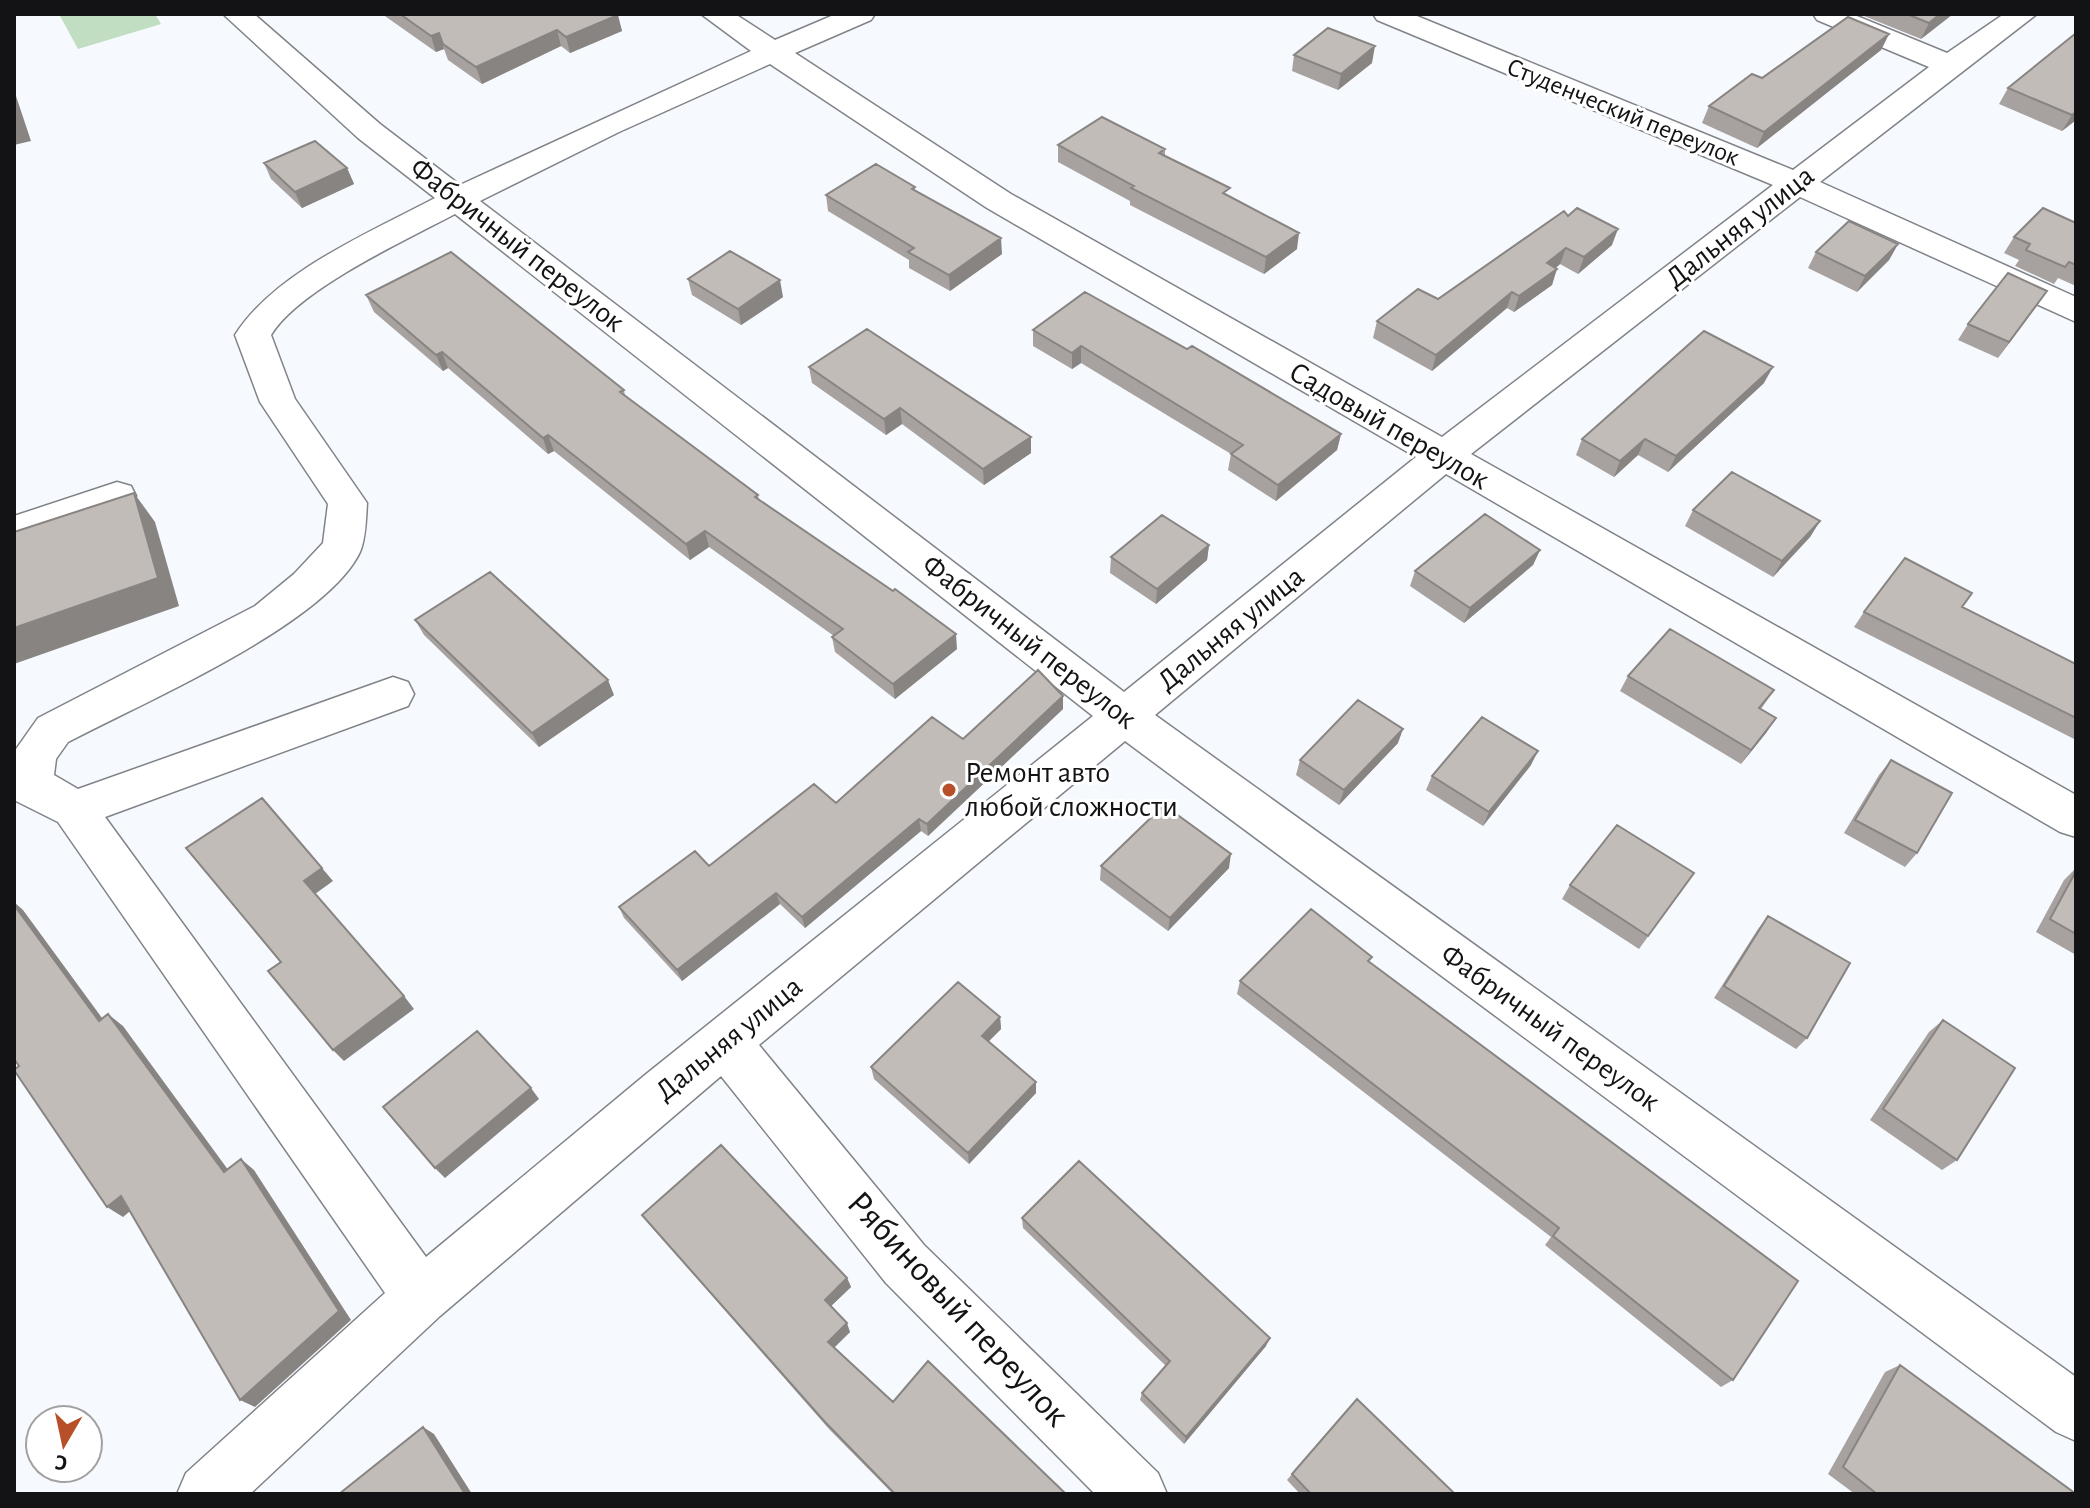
<svg xmlns="http://www.w3.org/2000/svg" width="2090" height="1508" viewBox="0 0 2090 1508" font-family="'Alegreya Sans',sans-serif">
  <style>
    .green { fill: #c2dec2 }
    .lines { fill: none; stroke-linecap: round; stroke-linejoin: round }
    .minor-casing { stroke: #808388; stroke-width: 3 }
    .minor { fill: #fff; fill-rule: evenodd }
    .wall { fill: #a7a29f }
    .shaded-wall { fill: #888482 }
    .building { fill: #c2bcb9; stroke: #888482; stroke-width: 2 }
    .poi-dot { fill: #b75028; stroke: #fff; stroke-width: 3 }
    .labels { text-anchor: middle; dominant-baseline: central; stroke-width: 6; stroke-linejoin: round; paint-order: stroke }
    .far-street-label { font-size: 26px; fill: #131315; stroke: #fff }
    .street-label { font-size: 30px; fill: #131315; stroke: #fff }
    .poi-label { font-size: 30px; fill: #131315; stroke: #fff; text-anchor: start }
    .near-street-label { font-size: 36px; fill: #131315; stroke: #fff }
  </style>
  <rect width="100%" height="100%" fill="#f6f9fe"/>
  <!-- green -->
  <path class="green" d="M59 14H155L161 24 78 49Z"/>
  <g class="lines">
    <defs>
      <path id="minor" d="M223 14H254L380 124 460 185 751 51 701 14H735L775 40 836 14H875L871 20 795 53 1011 194 1442 437 1773 185 1377 20 1373 14H1412L1793 170 1929 67 1817 20 1813 14H1852L1947 53 2004 14H2037L1820 182 2076 297V322L1800 197 1471 454 2076 795V837L2060 832 1446 474 1155 715 2076 1377V1441L2056 1432 1125 741 759 1045 924 1245 1158 1473 1167 1494H1095L886 1283 721 1076 440 1316 250 1494H177L186 1473 385 1293 58 822 14 800V752L38 718 255 606 294 574 323 543 328 504 260 402 235 335C275 272 369 233 435 198L358 138ZM770 64 987 208 1416 457 1124 692 480 201 619 132ZM455 214 1093 716 645 1075 426 1257 105 817 408 706 414 694 408 682 393 677 78 789 54 775 56 759 68 742C142 703 325 625 360 552 366 538 366 518 367 503L295 399 271 335C299 289 406 240 455 214Z
        M117 482 131 486 136 496 131 506 14 545V516Z"/>
    </defs>
    <!-- minor casing -->
    <use href="#minor" class="minor-casing"/>
    <!-- minor -->
    <use href="#minor" class="minor"/>
  </g>
  <!-- wall -->
  <path class="wall" d="M382 14H617L622 31 570 53 561 46 482 84 448 60 444 49 436 52Z
    M1865 14H1953L1921 39 1864 16Z
    M2076 33V120L2062 131 1999 104 2008 88Z
    M1889 34 1881 50 1757 148 1702 123 1709 106 1762 78Z
    M1294 55 1372 63 1338 90 1292 71Z
    M1058 145 1165 149V156L1229 196 1297 249 1264 274 1130 205V201L1058 162Z
    M264 163 347 168 354 184 302 208 271 179Z
    M915 187V191L1002 254 950 291 909 268V260L828 211 826 195Z
    M1568 216 1612 245 1578 274 1560 264 1556 268 1552 285 1514 312 1507 308 1432 371 1373 338 1377 321 1438 299Z
    M2076 223V286L2058 278 2054 284 2015 266 2019 260 2004 253 2014 237Z
    M1898 244 1889 260 1857 292 1808 268 1816 252Z
    M688 279 783 297 741 325 692 295Z
    M2047 291 1998 358 1958 340 1968 324Z
    M366 295 624 390 625 396 758 495 759 500 957 649 895 699 835 652 832 637 834 636 709 547 690 560 554 451 548 454 448 368 443 371 374 312Z
    M1033 330 1341 434 1337 450 1276 501 1228 470 1231 454 1081 363 1072 369 1033 346Z
    M809 367 1031 453 984 485 902 424 886 435 812 383Z
    M1764 383 1668 472 1638 455 1614 477 1576 455 1582 439Z
    M1693 510 1820 521 1810 537 1773 577 1685 526Z
    M1209 545 1207 560 1156 604 1110 573 1111 557Z
    M1540 550 1533 565 1464 623 1410 586 1415 571Z
    M1962 607 2076 664V740L1854 627 1864 612Z
    M415 620 614 695 539 747 424 635Z
    M1628 676 1774 690 1761 709 1776 718 1766 733 1741 764 1620 691Z
    M1063 709 928 836 921 831 805 928 780 904 682 981 624 918 619 907 709 866 963 739Z
    M1398 743 1339 805 1296 775 1300 760Z
    M1891 760 1917 853 1905 867 1844 833 1879 775Z
    M1531 765 1483 826 1426 790 1432 776Z
    M1101 866 1229 868 1168 931 1100 880Z
    M2076 868V955L2036 932 2064 880Z
    M1694 873 1639 949 1562 899 1570 885Z
    M1768 916 1807 1038 1796 1049 1714 998 1758 929Z
    M1370 962 1733 1380 1721 1387 1545 1245 1551 1237 1237 994 1240 981Z
    M1000 1017 1001 1029 988 1042 1036 1082V1093L969 1164 874 1079 871 1067Z
    M1943 1020 1957 1160 1942 1170 1870 1120 1929 1032Z
    M642 1215 847 1278 851 1287 831 1306 850 1332 834 1347 893 1402 1066 1494H893L829 1429 649 1224Z
    M1022 1218 1266 1346 1184 1444 1140 1400 1142 1393 1166 1366 1023 1228Z
    M1900 1365 2076 1494H1855L1828 1474 1885 1372Z
    M1292 1474 1455 1494H1300L1287 1480Z"/>
  <!-- shaded-wall -->
  <path class="shaded-wall" d="M1940 14H1953L1921 39 1929 23Z
    M618 15 622 31 570 53 566 37Z
    M557 30 561 46 482 84 476 67Z
    M439 33 444 49 436 52 431 36Z
    M1889 34 1881 50 1757 148 1764 132Z
    M1375 46 1372 63 1338 90 1341 74Z
    M14 90 31 141 14 145Z
    M2076 112V120L2062 131 2072 115Z
    M347 168 354 184 302 208 295 192Z
    M1618 229 1612 245 1578 274 1584 257Z
    M1299 233 1297 249 1264 274 1266 257Z
    M1001 238 1002 254 950 291 949 275Z
    M1898 244 1889 260 1857 292 1865 276Z
    M1566 248 1560 264 1542 280 1547 263Z
    M1557 269 1552 285 1514 312 1519 296Z
    M780 280 783 297 741 325 738 309Z
    M2047 291 2036 307 1998 358 2009 342Z
    M1512 292 1507 308 1432 371 1436 355Z
    M1081 346V363L1072 369V353Z
    M442 352 448 368 443 371 436 355Z
    M1773 367 1764 383 1668 472 1676 456Z
    M900 408 902 424 886 435 884 419Z
    M1341 434 1337 450 1276 501 1278 485Z
    M548 435 554 451 548 454 543 438Z
    M1031 437V453L984 485 983 469Z
    M1645 439 1638 455 1614 477 1620 461Z
    M134 493 155 522 179 606 14 664V628Z
    M1820 521 1810 537 1773 577 1782 561Z
    M705 531 709 547 690 560 686 544Z
    M1209 545 1207 560 1156 604 1157 589Z
    M1540 550 1533 565 1464 623 1470 608Z
    M956 634 957 649 895 699 893 684Z
    M608 680 614 695 539 747 532 733Z
    M1063 696V709L928 836 927 824Z
    M1776 718 1766 733 1741 764 1751 750Z
    M1403 729 1398 743 1339 805 1344 790Z
    M1538 751 1531 765 1483 826 1489 812Z
    M919 819 921 831 805 928 802 917Z
    M1231 854 1229 868 1168 931 1170 918Z
    M322 868 333 881 315 894 304 881Z
    M776 893 780 904 682 981 677 970Z
    M14 902 23 910 113 1033 99 1021 14 905Z
    M404 996 414 1009 344 1061 333 1050Z
    M108 1014 123 1026 237 1182 224 1172Z
    M1000 1017 1001 1029 982 1048V1036Z
    M1036 1082V1093L969 1164 968 1153Z
    M531 1088 539 1099 445 1178 435 1168Z
    M241 1159 254 1170 351 1320 255 1407 240 1400Z
    M121 1196 136 1206 123 1217 107 1207Z
    M847 1278 851 1287 829 1308 825 1300Z
    M847 1323 850 1332 832 1350 828 1342Z
    M1270 1338 1266 1346 1184 1444 1186 1437Z
    M423 1427 434 1434 472 1494H465Z"/>
  <!-- building -->
  <path class="building" d="M400 14H617L618 15 566 37 557 30 476 67 443 44 439 33 431 36Z
    M1907 14H1940L1929 23Z
    M1848 17 1889 34 1764 132 1709 106 1752 74 1762 78Z
    M1328 28 1375 46 1341 74 1294 55Z
    M2076 33V112L2072 115 2008 88Z
    M1102 117 1165 149 1159 153 1230 188 1223 193 1299 233 1266 257 1131 188 1134 186 1058 145Z
    M315 141 347 168 295 192 264 163Z
    M876 164 915 187 912 189 1001 238 949 275 908 252 914 248 826 195Z
    M1577 208 1618 229 1584 257 1566 248 1547 263 1557 269 1519 296 1512 292 1436 355 1377 321 1418 289 1438 299 1564 211 1568 216Z
    M2043 208 2076 223V265L2069 262 2065 267 2026 250 2030 244 2014 237Z
    M1849 221 1898 244 1865 276 1816 252Z
    M730 251 780 280 738 309 688 279Z
    M451 252 624 390 620 392 758 495 755 497 893 591 895 589 956 634 893 684 832 637 843 629 705 531 686 544 548 435 543 438 442 352 436 355 366 295Z
    M2008 273 2047 291 2009 342 1968 324Z
    M1085 292 1187 349 1192 346 1341 434 1278 485 1231 454 1243 445 1081 346 1072 353 1033 330Z
    M867 329 1031 437 983 469 900 408 884 419 809 367Z
    M1704 331 1773 367 1676 456 1645 439 1620 461 1582 439Z
    M1732 472 1820 521 1782 561 1693 510Z
    M134 493 158 578 14 628V532Z
    M1485 514 1540 550 1470 608 1415 571Z
    M1162 515 1209 545 1157 589 1111 557Z
    M1905 558 1972 593 1962 607 2076 664V718L1864 612Z
    M490 572 608 680 532 733 415 620Z
    M1670 629 1774 690 1759 708 1776 718 1751 750 1628 676Z
    M1038 670 1063 696 927 824 919 819 802 917 776 893 677 970 619 907 695 851 709 866 814 784 836 803 932 717 963 739Z
    M1358 700 1403 729 1344 790 1300 760Z
    M1482 717 1538 751 1489 812 1432 776Z
    M1891 760 1952 793 1917 853 1855 820Z
    M262 798 322 868 304 881 404 996 333 1050 268 971 281 962 186 848Z
    M1164 805 1231 854 1170 918 1101 866Z
    M1617 825 1694 873 1648 936 1570 885Z
    M2076 871V934L2050 919Z
    M14 905 99 1021 108 1014 224 1172 241 1159 339 1311 240 1400 121 1196 107 1207 14 1070 19 1066 14 1059Z
    M1311 909 1372 957 1368 961 1798 1281 1733 1380 1553 1236 1559 1228 1240 981Z
    M1768 916 1850 963 1807 1038 1724 986Z
    M958 982 1000 1017 982 1036 1036 1082 968 1153 871 1067Z
    M1943 1020 2015 1068 1957 1160 1883 1109Z
    M477 1031 531 1088 435 1168 383 1107Z
    M721 1145 847 1278 825 1300 847 1323 828 1342 893 1402 928 1361 1066 1494H895L825 1422 642 1215Z
    M1079 1161 1270 1338 1186 1437 1142 1393 1170 1361 1022 1218Z
    M1900 1365 2076 1494H1877L1843 1467Z
    M1357 1399 1455 1494H1311L1292 1474Z
    M423 1427 465 1494H339Z"/>
  <!-- markers -->
  <circle class="poi-dot" cx="949" cy="790" r="8"/>
  <g class="labels">
    <!-- far-street labels -->
    <g class="far-street-label">
      <text transform="translate(1623 112) rotate(22)">Студенческий переулок</text>
    </g>
    <!-- street labels -->
    <g class="street-label">
      <text transform="translate(1740 227) rotate(-38)">Дальняя улица</text>
      <text transform="translate(517 245) rotate(38)">Фабричный переулок</text>
      <text transform="translate(1389 426) rotate(30)">Садовый переулок</text>
      <text transform="translate(1231 629) rotate(-39)">Дальняя улица</text>
      <text transform="translate(1029 642) rotate(38)">Фабричный переулок</text>
      <text transform="translate(1550 1028) rotate(36)">Фабричный переулок</text>
      <text transform="translate(729 1039) rotate(-39)">Дальняя улица</text>
    </g>
    <!-- poi labels -->
    <g class="poi-label">
      <text x="965" y="773">Ремонт авто<tspan x="965" dy="34">любой сложности</tspan></text>
    </g>
    <!-- near-street labels -->
    <g class="near-street-label">
      <text transform="translate(958 1309) rotate(47)">Рябиновый переулок</text>
    </g>
  </g>
  <!-- border -->
  <rect width="2090" height="1508" fill="none" stroke="#131315" stroke-width="32"/>
  <!-- north arrow -->
  <g transform="translate(64 1444) rotate(189)"><circle r="38" fill="#ffffff" stroke="#a1a1a1" stroke-width="2"/>
  <path d="M0-6L14 30L0 20L-14 30Z" fill="#b75028"/>
  <text y="-12" font-size="22" font-weight="bold" text-anchor="middle" fill="#131315">С</text>
  </g>
</svg>
